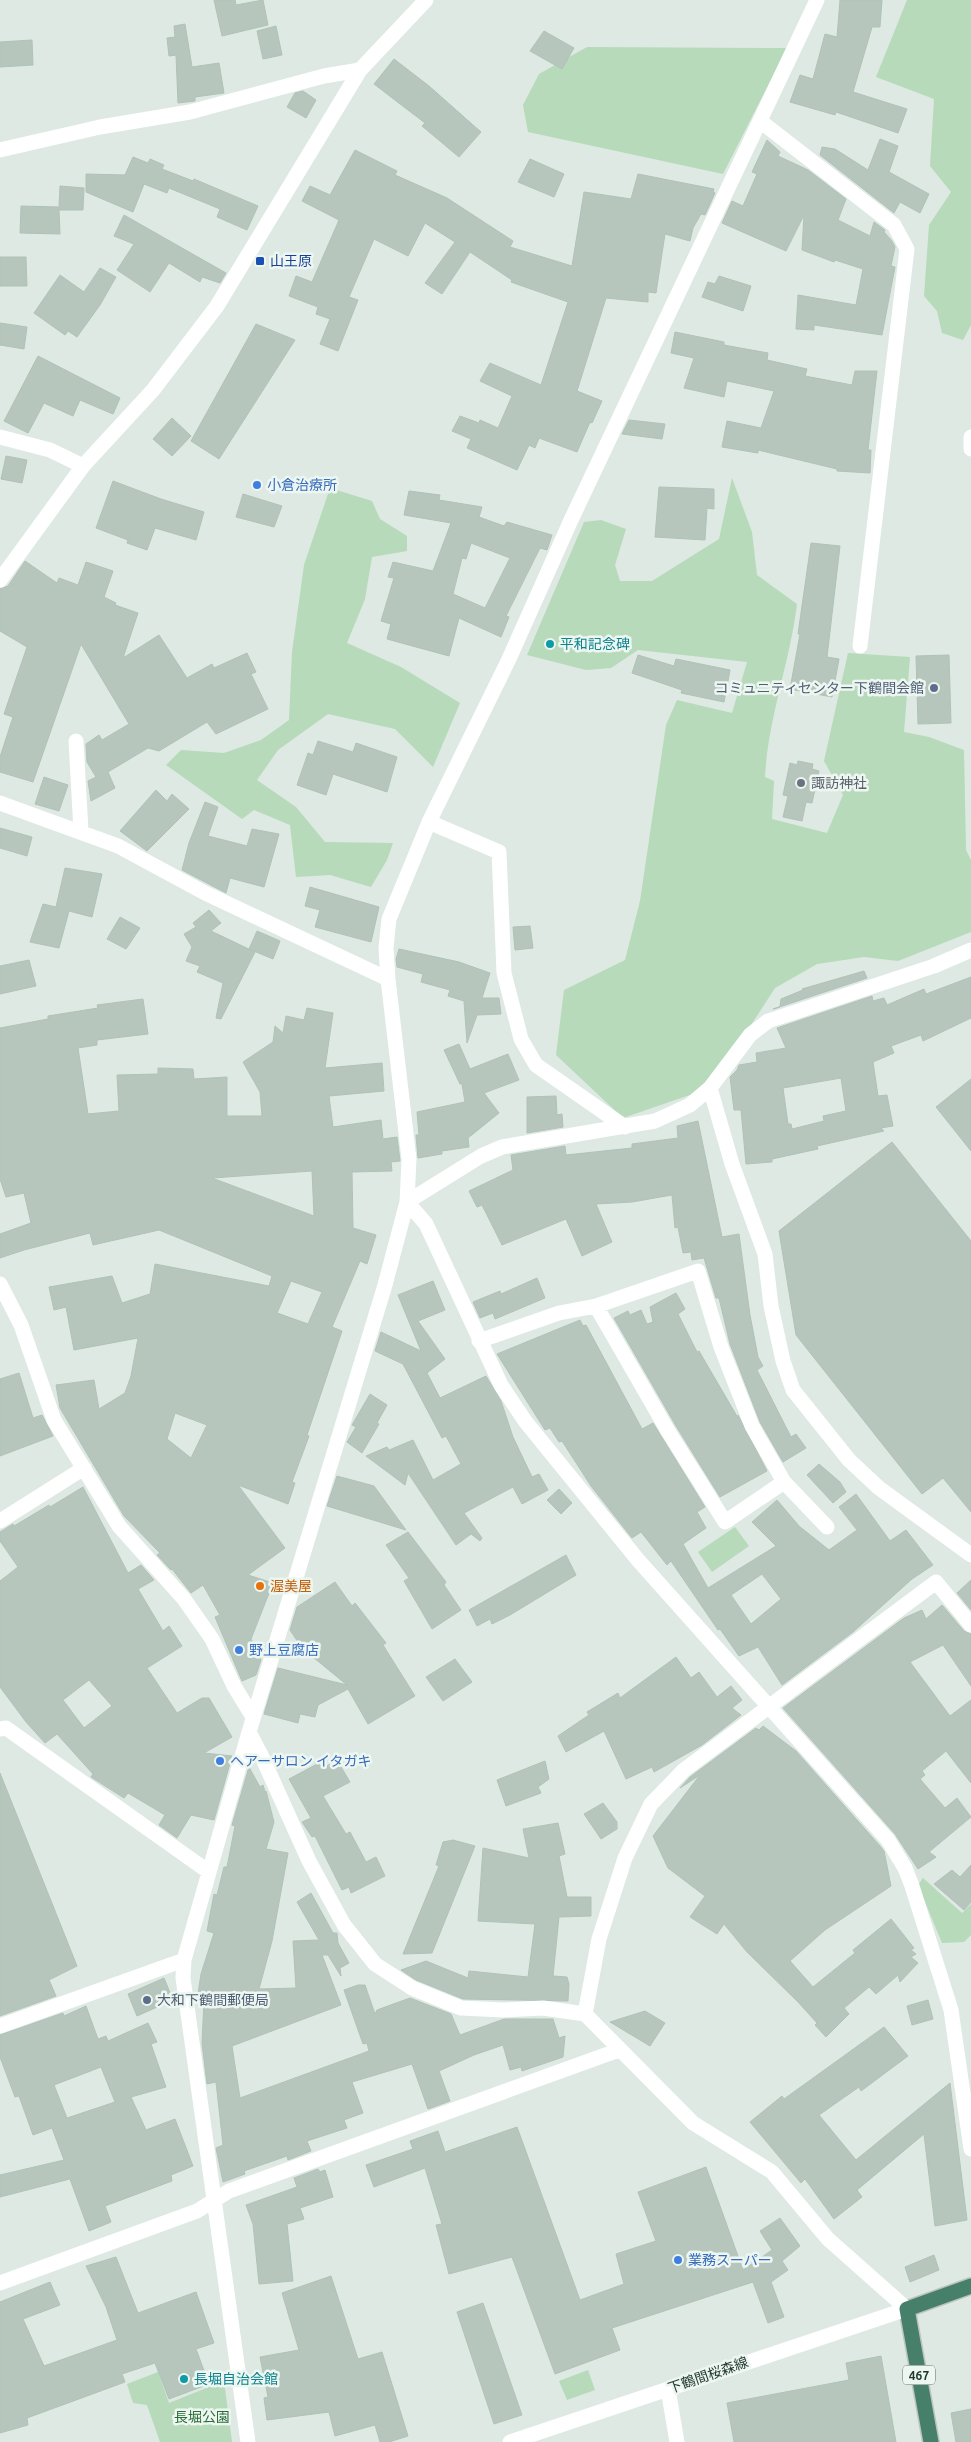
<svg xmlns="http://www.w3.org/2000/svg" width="971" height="2442" viewBox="0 0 971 2442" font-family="Ubuntu,'Noto Sans JP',sans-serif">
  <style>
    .green { fill: #b6daba }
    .building { fill: #b6c6bd; stroke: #b0c2b8; fill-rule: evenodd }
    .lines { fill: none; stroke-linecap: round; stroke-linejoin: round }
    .trunk-casing { stroke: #bcc3c0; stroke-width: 18 }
    .minor { stroke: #fff; stroke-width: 15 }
    .tertiary { stroke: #fff; stroke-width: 15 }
    .trunk { stroke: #47806a; stroke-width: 15 }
    .transit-dot { fill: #1a4fb4; stroke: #edf6f0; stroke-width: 2 }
    .shop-dot { fill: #3f7fe0; stroke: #edf6f0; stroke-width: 2 }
    .culture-dot { fill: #0f9aa8; stroke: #edf6f0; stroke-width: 2 }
    .service-dot { fill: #5c6f8a; stroke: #edf6f0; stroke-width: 2 }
    .worship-dot { fill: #6b7280; stroke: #edf6f0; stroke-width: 2 }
    .food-dot { fill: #e8710a; stroke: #edf6f0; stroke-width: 2 }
    .labels { text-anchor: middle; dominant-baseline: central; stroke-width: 5; stroke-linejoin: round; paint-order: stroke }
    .shield { fill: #edf6f0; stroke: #5d7168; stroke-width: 1 }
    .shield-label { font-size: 12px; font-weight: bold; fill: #1f382d }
    .transit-label { font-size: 14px; fill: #164399; stroke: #edf6f0; text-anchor: start }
    .shop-label { font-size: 14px; fill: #366cbe; stroke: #edf6f0; text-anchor: start }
    .culture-label { font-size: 14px; fill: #0d838f; stroke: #edf6f0; text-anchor: start }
    .service-label { font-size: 14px; fill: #4e5e75; stroke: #edf6f0; text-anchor: end }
    .worship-label { font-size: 14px; fill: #5b616d; stroke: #edf6f0; text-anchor: start }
    .food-label { font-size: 14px; fill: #c56008; stroke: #edf6f0; text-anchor: start }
    .street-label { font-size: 14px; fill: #1f382d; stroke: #edf6f0 }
    .park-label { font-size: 14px; fill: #2a6e3a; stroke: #edf6f0 }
  </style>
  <rect width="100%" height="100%" fill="#dde9e2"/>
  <!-- green -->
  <path class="green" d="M907 0H971V325L963 340 942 333 937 311 924 296 929 225 951 192 930 166 934 99 876 77Z
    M587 47 787 48 723 174 528 132 523 105 539 74Z
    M732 478 752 532 757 575 797 604C790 662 768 718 765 777L774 781 772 819 827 833 843 795 824 761 848 653 910 657 904 732 929 737 964 750 966 850 971 860V932L898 961 864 957 817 964 775 988 710 1088 623 1118 556 1055 564 990 625 960 640 901 666 725 677 700 732 713 747 662 638 650 611 668 586 670 527 655 584 522 601 520 626 529 615 565 620 581H652L719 539Z
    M330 488 372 501 380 519 407 536V551L372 557 365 599 347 643 401 667 460 703 433 767 395 729 328 714 278 750 257 780 296 807 325 842 393 843 387 860 371 887 330 875 296 877 290 825 254 810 242 819 166 765 181 750 224 753 261 740 289 720 292 652 304 565Z
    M735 1527 749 1546 712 1572 698 1552Z
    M923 1878 962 1913 971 1904V1935L964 1942 942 1943 918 1885Z
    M588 2370 595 2390 567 2400 559 2381Z
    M158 2372 169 2403 224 2381 232 2442H160L147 2405 133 2403 127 2384Z"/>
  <!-- building -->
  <path class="building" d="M214 0H235L236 5 263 0 268 25 222 36Z
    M840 0H882L880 27H872L853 92 907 109 898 133 836 112 835 115 790 102 800 75 813 79 825 34 837 37Z
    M185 24 192 67 219 63 224 93 195 97V101L178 103 176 55 169 56 167 38 175 37 174 26Z
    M276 26 282 55 263 59 257 31Z
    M544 31 574 48 562 69 530 51Z
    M32 40 33 65 0 67V42Z
    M394 59 429 86 481 132 459 157 422 126 425 123 374 84Z
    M303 91 316 100 306 118 287 107 295 93Z
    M880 139 898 146 889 172 929 194 920 213 900 202 894 213 820 155 822 147 835 149 868 170Z
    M767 140 780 152 778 156 808 170 846 199 838 220 870 236 874 222 885 230 884 232 892 241 895 247 891 266 895 267 882 335 814 325V330L796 329 798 295 856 305 863 269 835 260 834 262 802 250 804 215 786 251 722 223 732 201 743 206 757 174 752 172Z
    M355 150 397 171 395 175 447 198 513 241 510 247 572 266 584 192 631 199 638 174 714 189 713 192 715 193 705 215 701 214 693 228 690 241 665 234 656 293 648 292V302L606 298 577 391 602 401 592 423 590 422 577 452 539 438 535 448 529 445 517 470 467 448 471 439 452 431 460 416 479 423 480 420 498 428 512 396 480 381 490 363 541 385 568 302 511 282 512 280 470 252 442 294 425 283 455 242 425 223 408 256 374 239 349 297 358 300 338 351 320 344 330 319 316 314 318 307 289 296 296 276 312 282 339 220 302 201 310 186 330 195Z
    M133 157 148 163 150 159 164 165 162 169 193 181 194 179 258 206 247 230 217 217 220 209 169 188 167 193 144 184 133 212 86 192V174L125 175Z
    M530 159 564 174 554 197 518 182Z
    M60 186 84 188 83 210H59L60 234 20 233 21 206 59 207Z
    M124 215 226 273 220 283 202 277 200 282 169 263 150 292 117 270 134 244 114 236Z
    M0 257H26L27 286H0Z
    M100 268 116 277 100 305 77 337 68 331 65 335 34 313 60 275 84 292Z
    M719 276 751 286 743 311 702 297 708 282 715 284Z
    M0 323 27 327 24 349 0 345Z
    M256 324 295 340 219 459 191 441Z
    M675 332 724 342V345L768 353 767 360 807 369 805 376 852 385 855 371H877L868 450H871L870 473 837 471V469L758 450V453L722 447 727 421 761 428 774 391 727 381 724 397 684 388 694 358 671 353Z
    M38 356 120 398 113 414 80 400 73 416 44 403 28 433 4 421Z
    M172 418 191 436 172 456 153 439Z
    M629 420 665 424 662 439 622 434Z
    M6 456 27 460 22 483 1 479Z
    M113 481 161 499 204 512 196 540 155 528 147 550 127 543 128 540 96 528Z
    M659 487 714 489V509L707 508 705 540 655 537Z
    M409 491 440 495 439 500 482 507 479 517 504 526 507 522 552 535 547 550 540 548 506 616 509 617 501 637 459 618 449 656 387 639 391 624 381 621 394 578 388 577 393 562 433 571 451 523 404 515ZM471 543 510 558 485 608 453 594 462 558 466 559Z
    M243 494 282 506 274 527 236 517Z
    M811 543 840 546 827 657 839 659 832 697 790 689 800 634H798Z
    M25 561 57 583 59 578 78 585 86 562 113 571 104 597 116 603 115 605 138 613 123 658 159 635 187 678 212 664 214 668 247 653 256 672 251 674 268 709 216 734 207 722 159 751 148 748 108 772 115 788 91 801 88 781 96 777 87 762 86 744 99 735 102 740 129 724 81 644 33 782 0 772V757L13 717 4 714 27 647 0 631V589L8 586Z
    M638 655 674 666 676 659 730 670 724 702 681 693 682 690 632 673Z
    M949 655 951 723 918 724 916 656Z
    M318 741 353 752 356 743 397 757 387 792 333 774 326 795 297 785 308 753 313 755Z
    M798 761 813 764 812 769 819 771 812 803 806 802 802 821 783 817 788 796 783 795 790 763 797 765Z
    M44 777 68 785 59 811 35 804Z
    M156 790 167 801 172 794 189 809 147 851 120 831Z
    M205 802 218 807 208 836 247 846 252 829 279 834 264 887 230 878 226 893 182 870 189 843Z
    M0 828 32 837 27 856 0 848Z
    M65 868 102 874 92 917 69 911 59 948 30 942 43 904 56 907Z
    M310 887 379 907 371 942 315 927 320 910 305 906Z
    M209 910 221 923 211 931 255 952 221 1019 216 1018 223 983 197 972 200 966 186 961 192 947 184 934 196 927 193 923Z
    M120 917 140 928 126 949 107 939Z
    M530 926 533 948 515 950 513 927Z
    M257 931 280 941 273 959 249 949Z
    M399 949 459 962 490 973 482 998H499L501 1014 477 1015 467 1043 464 1001 448 996 450 990 421 982 423 974 397 967 396 959Z
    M29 960 36 986 0 994V966Z
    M864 971 867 978 773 1009 780 1007 781 999 803 990 802 989Z
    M971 977V1018L923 1041 921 1035 891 1046 894 1053 873 1062 878 1096 887 1095 893 1126 881 1128 884 1131 817 1146 818 1149 772 1159V1162L746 1164 741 1110H734L730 1077 737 1070 739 1065 757 1062 756 1053 786 1048 777 1028 872 996 873 1001 884 998 887 1005 924 989 926 994ZM841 1078 846 1111 823 1116 824 1121 792 1129 791 1124H788L783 1088Z
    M143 999 148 1034 97 1040V1045L78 1048 88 1114 119 1111 117 1075 158 1074V1068L193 1069 194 1079 227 1077V1116H262L260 1092 243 1062 273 1042 275 1026 283 1033 286 1016 304 1020 307 1008 333 1013 325 1068 382 1063 384 1091 329 1096 333 1127 381 1120 383 1139 397 1137 400 1161 391 1162 392 1171 352 1172 353 1228 376 1235 367 1264 360 1261 332 1327 342 1331 307 1435 309 1436 292 1482 295 1483 288 1504 238 1485 285 1548 248 1575 273 1583 251 1639 261 1660 256 1675 242 1681 215 1617 220 1615 203 1585 191 1593 172 1569 171 1570 157 1555 160 1553 124 1516 60 1408 56 1385 94 1380 99 1409 125 1393 131 1376 138 1338 74 1350 66 1307 54 1310 49 1287 112 1276 122 1303 150 1294 155 1264 269 1286 272 1276 159 1230 93 1245 90 1233 24 1250 0 1258V1234L31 1223 24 1193 6 1197 0 1179V1028L48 1019V1016L98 1008 97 1005ZM312 1171 314 1216 212 1178ZM291 1281 322 1292 308 1324 277 1313ZM175 1413 207 1425 191 1458 167 1439Z
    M459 1044 470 1069 508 1054 519 1080 484 1093 499 1113 468 1138 469 1147 442 1151V1154L418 1158 416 1135H419L417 1112 465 1102 462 1084H460L444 1050Z
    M971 1079V1151L936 1107Z
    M556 1096 557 1115 562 1114 563 1127 527 1133V1097Z
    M698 1121 722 1237 739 1234 750 1315 758 1357 763 1366 757 1370 791 1437 796 1434 806 1448 783 1462 760 1422 730 1344 719 1298H716L704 1258 692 1260 691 1252 683 1253 678 1227 675 1228 672 1195 632 1202 596 1204 612 1242 582 1256 566 1219 502 1245 482 1205 477 1207 469 1191 513 1170 511 1155 565 1146 566 1155 632 1148V1144L678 1138 677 1126Z
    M892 1142 971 1241V1512L943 1478 922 1494 796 1335 779 1231Z
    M537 1278 545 1298 495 1319 493 1313 480 1318 473 1302 500 1291 501 1294Z
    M433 1281 445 1310 418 1321 445 1359 427 1373 440 1398 486 1376 501 1401 513 1437 532 1477 539 1474 548 1490 522 1504 513 1487 464 1513 482 1538 480 1541 471 1534 456 1545 408 1473 405 1485 366 1456 387 1447 389 1450 413 1440 433 1480 461 1464 446 1436 442 1438 403 1364 375 1351 381 1332 421 1351 398 1295Z
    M676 1293 685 1309 678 1314 697 1352 699 1351 738 1418V1415L767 1471 720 1497 676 1426 614 1318 628 1311 630 1315 641 1310 647 1324 653 1322 650 1307Z
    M580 1320 583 1326 586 1325 642 1429 653 1423 705 1507 697 1512 706 1528 683 1544 708 1588 776 1546 752 1522 777 1500 799 1526 829 1550 857 1530 839 1507 856 1494 890 1541 906 1530 933 1565 912 1579 853 1632 782 1685 758 1647 739 1656 720 1629 718 1630 671 1561 667 1565 641 1532 632 1538 591 1486 562 1441 559 1442 550 1428 545 1430 497 1354ZM762 1574 781 1599 751 1624 731 1595Z
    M19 1373 33 1418 42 1415 53 1436 0 1456V1379Z
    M370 1394 387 1405 377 1423 379 1424 362 1453 347 1442 356 1427 352 1425Z
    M819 1464 840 1482 846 1492 833 1503 807 1475Z
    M337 1476 374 1486 406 1530 327 1506Z
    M83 1487 128 1573 141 1565 154 1580 138 1589 163 1631 169 1626 182 1646 147 1668 177 1713 202 1698H209L232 1737 204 1753 232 1756 214 1820 191 1815 177 1838 159 1825 165 1815 128 1793 124 1798 91 1777 93 1774 57 1734 45 1743 26 1722 0 1687V1581L18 1567 0 1541V1532L13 1524 14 1526 49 1505 50 1507ZM89 1680 112 1706 84 1728 63 1700Z
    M559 1489 572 1503 561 1514 547 1500Z
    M408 1532 446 1582 444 1585 461 1610 432 1629 404 1581 409 1578 386 1545Z
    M566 1555 576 1575 510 1615 492 1624 490 1619 477 1626 469 1610Z
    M971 1580V1610L957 1593Z
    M335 1582 352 1606 355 1603 386 1643 383 1645 415 1696 368 1724 348 1689 318 1705 315 1717 300 1714 298 1723 264 1714 278 1668 347 1685 302 1648 290 1630 297 1607Z
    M942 1605 964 1631 971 1634V1686L943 1645 910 1662 950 1716 971 1700V1783L946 1751 922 1771 925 1775 920 1779 945 1808 957 1798 971 1817 929 1852 936 1857 918 1869 895 1834 783 1708 904 1618 922 1610 926 1619Z
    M676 1657 691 1678 699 1672 717 1697 731 1686 742 1700 732 1708 741 1715 702 1745 654 1772 652 1767 626 1779 604 1731 566 1752 558 1736 589 1715 587 1712 618 1693 620 1698Z
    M455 1659 472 1682 443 1701 426 1677Z
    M763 1726 796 1751 880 1846 884 1851 891 1886 825 1930 790 1961 813 1987 855 1953 853 1950 891 1919 914 1948 911 1950 916 1954 911 1957 918 1963 900 1982 898 1975 876 1994 869 1987 844 2008 849 2014 826 2037 815 2025 817 2023 798 2002 747 1952 724 1924 717 1934 690 1917 705 1896 668 1868 653 1836 700 1775 680 1788 690 1777 756 1728 759 1730Z
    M337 1760 350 1782 323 1796 346 1834 350 1832 366 1862 376 1857 385 1876 351 1893 349 1887 342 1890 315 1836 312 1837 302 1822 311 1818 289 1779 319 1763 322 1769Z
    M545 1761 549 1779 538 1787 541 1793 506 1806 497 1780Z
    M249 1767 260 1787 263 1785 265 1792 266 1791 274 1822 266 1849 288 1853 272 1941 259 1989 296 1988 293 1941 319 1940 297 1902 311 1893 333 1933H337L338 1943 349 1963 340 1968 341 1976 328 1955H322L341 2005 232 2046 240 2098 369 2051 367 2043 363 2044 344 1990 358 1985H365L375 2014 377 2010 410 1998 451 2014 460 2035 504 2019H553L559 2038 565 2036 563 2057 522 2071 521 2067 510 2070 503 2045 474 2055 439 2071 450 2101 428 2109 412 2064 352 2082 363 2113 344 2120 347 2128 307 2141 311 2151 288 2160 287 2156 244 2171 245 2174 223 2182 216 2148 223 2145 216 2082 207 2084 202 2043 204 2001 197 2000 201 1974 214 1933 207 1931 214 1894 217 1895 224 1867H227L235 1826 232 1825Z
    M0 1773 77 1966 49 1980 56 1996 0 2016Z
    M603 1803 617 1822V1829L601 1839 584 1814Z
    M558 1823 565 1854 559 1856 567 1897H591V1916L559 1917 553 1976 567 1977 569 1984 568 2001 463 1999 416 1980 401 1970 426 1961 468 1978 469 1971 528 1977 535 1924 478 1921 483 1848 529 1858 523 1829Z
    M453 1840 475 1846 432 1953 403 1954 439 1866 436 1865 443 1842Z
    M971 1865V1902L964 1910 934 1884 952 1870 960 1877Z
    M164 1978 173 2000 137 2016 128 1994Z
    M928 2000 933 2019 912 2025 907 2006Z
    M86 2006 98 2039 106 2036 108 2041 148 2023 157 2042 151 2044 166 2087 131 2097 146 2130 175 2119 193 2166 171 2175 172 2181 105 2206 111 2222 89 2231 70 2179 0 2197V2175L64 2160 52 2128 33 2135 19 2096 15 2097 0 2057V2035L63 2013 64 2016ZM101 2067 115 2102 67 2118 54 2085Z
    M645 2011 665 2023 650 2046 610 2022Z
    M884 2027 908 2056 861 2091 859 2087 819 2115 856 2160 950 2083 967 2220 935 2226 924 2134 857 2190 862 2197 834 2219 805 2179 801 2183 750 2122 782 2096 784 2099Z
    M517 2127 580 2300 624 2284 616 2254 656 2241 638 2192 706 2167 743 2270 772 2250 760 2231 780 2218 800 2246 782 2261 788 2270 771 2282 784 2317 768 2323 753 2282 612 2328 620 2350 555 2374 512 2257 449 2274 436 2225 442 2224 425 2168 374 2187 366 2165 413 2149 410 2141 438 2131 445 2152Z
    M318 2169 320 2172 325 2170 333 2197 300 2208 304 2219 287 2224 293 2281 259 2284 253 2224 246 2205 297 2187 294 2178Z
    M934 2255 939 2270 910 2282 905 2267Z
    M116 2257 138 2313 196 2292 214 2343 196 2349 209 2384 169 2399 155 2363 122 2374 125 2382 27 2418 28 2425 0 2433V2302L50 2282 60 2305 23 2319 44 2366 117 2340 106 2307 86 2266Z
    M331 2276 358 2359 382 2352 408 2436 389 2442H380L375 2425 335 2436 329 2412 267 2420 264 2398 268 2397 260 2357 299 2350 282 2293Z
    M483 2303 522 2415 494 2424 457 2312Z
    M881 2356 896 2442H734L727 2403 849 2380 846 2363Z
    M971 2409V2442H956L951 2413Z"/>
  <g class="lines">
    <defs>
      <path id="trunk" d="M931 2442 907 2309 971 2286"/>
    </defs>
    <!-- trunk casing -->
    <use href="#trunk" class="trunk-casing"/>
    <!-- minor -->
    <path class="minor" d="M760 121 894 225 907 249 860 646
      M0 150 100 127 190 112 324 76 360 70
      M0 437 50 450 83 466
      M76 741 81 831
      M0 803 118 846 205 893 388 979
      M429 822 499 852 504 973 521 1039 536 1065 625 1127
      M971 950 934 966 768 1021 750 1035 710 1088 690 1105 655 1121 502 1147 481 1156 407 1202 426 1224 501 1385 525 1421 638 1560 888 1840 905 1868 912 1886 951 2010 971 2149
      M710 1088 732 1164 765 1254 771 1306 783 1361 793 1390 849 1460 879 1488 971 1555
      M0 1284 21 1325 54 1420 119 1526 184 1599 212 1639 234 1686 253 1717
      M596 1306 668 1431 725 1522 784 1482
      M479 1341 559 1313 596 1306 698 1271 721 1347 752 1426 784 1482 827 1527
      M0 1521 84 1468
      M0 1729 6 1728 209 1872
      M249 1732 263 1759 309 1861 344 1925 375 1964 412 1988 461 2008 503 2010 543 2008 585 2014 693 2123 772 2172 828 2239 907 2309
      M585 2014 599 1939 625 1858 651 1804 684 1770 936 1582 971 1625
      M0 2026 184 1960
      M0 2283 197 2211 229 2191 619 2050
      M668 2389 677 2442
      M248 2442 183 1978 184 1960 249 1732 385 1285 407 1202 409 1159 388 979 386 948 389 919 429 822 509 659 571 520 817 0"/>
    <!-- tertiary -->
    <path class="tertiary" d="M971 437V449
      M0 580 83 466 153 390 217 306 360 70 426 0
      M510 2442 907 2309"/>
    <!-- trunk -->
    <use href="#trunk" class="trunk"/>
  </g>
  <!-- markers -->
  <rect class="transit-dot" x="255" y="256" width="10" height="10" rx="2.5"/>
  <g class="shop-dot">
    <circle cx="257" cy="485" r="5"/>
    <circle cx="239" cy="1650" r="5"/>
    <circle cx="220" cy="1761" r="5"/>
    <circle cx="678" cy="2260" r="5"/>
  </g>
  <g class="culture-dot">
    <circle cx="550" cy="644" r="5"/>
    <circle cx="184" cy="2379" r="5"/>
  </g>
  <g class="service-dot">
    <circle cx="934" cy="688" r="5"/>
    <circle cx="147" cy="2000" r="5"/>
  </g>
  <circle class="worship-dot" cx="801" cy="783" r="5"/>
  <circle class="food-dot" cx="260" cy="1586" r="5"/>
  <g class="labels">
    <!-- shield labels -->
    <rect class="shield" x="903" y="2365.5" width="32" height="19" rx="4"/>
    <g class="shield-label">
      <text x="919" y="2375">467</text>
    </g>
    <!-- transit labels -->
    <g class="transit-label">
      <text x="270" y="261">山王原</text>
    </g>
    <!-- shop labels -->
    <g class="shop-label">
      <text x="267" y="485">小倉治療所</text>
      <text x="249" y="1650">野上豆腐店</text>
      <text x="230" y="1761">ヘアーサロン イタガキ</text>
      <text x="688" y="2260">業務スーパー</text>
    </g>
    <!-- culture labels -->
    <g class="culture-label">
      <text x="560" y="644">平和記念碑</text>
      <text x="194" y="2379">長堀自治会館</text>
    </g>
    <!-- service labels -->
    <g class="service-label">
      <text x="924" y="688">コミュニティセンター下鶴間会館</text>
      <text x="157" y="2000" text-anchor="start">大和下鶴間郵便局</text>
    </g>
    <!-- worship labels -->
    <g class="worship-label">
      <text x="811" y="783">諏訪神社</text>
    </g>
    <!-- food labels -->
    <g class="food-label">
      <text x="270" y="1586">渥美屋</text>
    </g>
    <!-- street labels -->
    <g class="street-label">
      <text transform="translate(708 2375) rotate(-19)">下鶴間桜森線</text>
    </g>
    <!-- park labels -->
    <g class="park-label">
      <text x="202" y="2417">長堀公園</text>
    </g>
  </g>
</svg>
